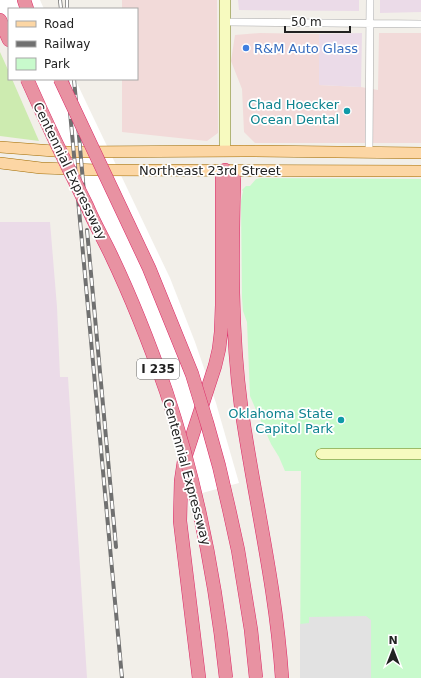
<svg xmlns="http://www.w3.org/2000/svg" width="421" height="678" viewBox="0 0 421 678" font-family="'DejaVu Sans',sans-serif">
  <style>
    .commercial { fill: #f2dad9 }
    .industrial { fill: #ebdbe8 }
    .grass { fill: #cdebb0 }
    .park { fill: #c8facc }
    .parking { fill: #e2e2e2 }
    .pier { fill: #fff }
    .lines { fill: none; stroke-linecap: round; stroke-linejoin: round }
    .street-casing { stroke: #a9a9a9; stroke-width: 8 }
    .secondary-casing { stroke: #707d05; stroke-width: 11 }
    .primary-casing { stroke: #a06b00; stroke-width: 12 }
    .highway-casing { stroke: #dc2a67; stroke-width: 14 }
    .street { stroke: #fff; stroke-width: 7 }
    .secondary { stroke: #f7fabf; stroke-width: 10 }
    .primary { stroke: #fcd6a4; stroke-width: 11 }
    .highway { stroke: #e892a2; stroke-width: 13 }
    .rail-casing { stroke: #707070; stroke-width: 4 }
    .rail { stroke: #fff; stroke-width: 2.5; stroke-dasharray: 8; stroke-linecap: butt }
    .highway-bridge-casing { stroke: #dc2a67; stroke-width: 14; stroke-linecap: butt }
    .highway-bridge { stroke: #e892a2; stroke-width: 13 }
    .shop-dot { fill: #3f7fe0; stroke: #fff; stroke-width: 1.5 }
    .culture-dot { fill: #0f9aa8; stroke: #fff; stroke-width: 1.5 }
    .labels { text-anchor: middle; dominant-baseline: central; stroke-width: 3.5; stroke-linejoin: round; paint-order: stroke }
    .shield { fill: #fff; stroke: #646464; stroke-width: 1 }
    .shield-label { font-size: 12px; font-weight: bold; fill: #222 }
    .shop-label { font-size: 13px; fill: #366cbe; stroke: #fff; text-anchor: start }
    .culture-label { font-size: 13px; fill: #0d838f; stroke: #fff; text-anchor: end }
    .street-label { font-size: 13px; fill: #222; stroke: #fff }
  </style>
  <rect width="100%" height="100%" fill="#f2efe9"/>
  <!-- commercial -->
  <path class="commercial" d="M122 0H217L218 133 207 141 122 132V79H137V9H122Z
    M260 33 319 34V85L361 87 378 90 379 33H421V143H255L244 132 242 89 231 61 235 35Z"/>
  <!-- industrial -->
  <path class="industrial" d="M238 0H359V11L239 10Z
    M380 0H421V12L380 13Z
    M362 33 361 87 319 85V34Z
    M0 222H50L57 307 60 377H68L87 678H0Z"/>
  <!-- grass -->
  <path class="grass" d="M0 52 9 72V79H12L39 141 0 136Z"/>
  <!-- park -->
  <path class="park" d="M261 178 421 179V678H300L301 471H285L279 457 271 444 250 396 247 322 243 311 242 298 241 201 243 191 242 190 246 186H250L256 179Z"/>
  <!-- parking -->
  <path class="parking" d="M366 616 371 620V678H300V624L309 623V617Z"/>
  <!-- pier -->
  <path class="pier" d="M0 0H40L44 9H9V49L0 29Z
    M23 79H75L170 278 195 342 216 403 239 483 191 496 162 397 130 308Z"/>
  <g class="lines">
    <defs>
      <path id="street" d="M225 22 421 24
        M369 153 370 0"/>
      <path id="secondary" d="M225 0V151
        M321 454H421"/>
      <path id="primary" d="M0 147 67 152 245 151 421 153
        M0 163 41 168 99 170 421 171"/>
      <path id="highway" d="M24 0 27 9
        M0 20 9 40
        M199 678 180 521 181 481 184 461 215 366 219 349 221 332 222 305V179L225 170 234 179C232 255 231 331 241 406 254 497 276 586 282 678"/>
    </defs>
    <!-- street casing -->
    <use href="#street" class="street-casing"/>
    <!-- secondary casing -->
    <use href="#secondary" class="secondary-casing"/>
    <!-- primary casing -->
    <use href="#primary" class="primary-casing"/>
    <!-- highway casing -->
    <use href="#highway" class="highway-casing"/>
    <!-- street -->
    <use href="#street" class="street"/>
    <!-- secondary -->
    <use href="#secondary" class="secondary"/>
    <!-- primary -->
    <use href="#primary" class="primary"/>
    <!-- highway -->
    <use href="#highway" class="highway"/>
    <defs>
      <path id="rail" d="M60 0 61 9
        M67 0V9
        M67 79 122 678
        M74 79 84 193
        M87 230 116 547"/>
    </defs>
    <!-- rail casing -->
    <use href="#rail" class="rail-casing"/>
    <!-- rail -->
    <use href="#rail" class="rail"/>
    <defs>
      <path id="highway-bridge" d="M27 79C46 122 66 164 87 206 94 223 103 238 111 255 132 299 150 345 166 391 197 484 216 581 226 678
        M60 79 149 268 192 374 207 423 219 466 229 509 238 550 251 630 256 678"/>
    </defs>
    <!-- highway-bridge casing -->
    <use href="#highway-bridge" class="highway-bridge-casing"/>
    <!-- highway-bridge -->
    <use href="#highway-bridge" class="highway-bridge"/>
  </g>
  <!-- markers -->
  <circle class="shop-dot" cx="246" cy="48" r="4"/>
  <g class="culture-dot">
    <circle cx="347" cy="111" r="4"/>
    <circle cx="341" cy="420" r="4"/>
  </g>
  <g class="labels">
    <!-- shield labels -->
    <rect class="shield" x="137" y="359" width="42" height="20" rx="3"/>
    <g class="shield-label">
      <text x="158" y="369">I 235</text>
    </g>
    <!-- shop labels -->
    <g class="shop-label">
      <text x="254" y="48">R&amp;M Auto Glass</text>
    </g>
    <!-- culture labels -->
    <g class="culture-label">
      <text x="339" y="104">Chad Hoecker<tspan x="339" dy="15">Ocean Dental</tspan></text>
      <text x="333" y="413">Oklahoma State<tspan x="333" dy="15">Capitol Park</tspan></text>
    </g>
    <!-- street labels -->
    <g class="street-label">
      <text x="210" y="170">Northeast 23rd Street</text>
      <text transform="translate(70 171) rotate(64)">Centennial Expressway</text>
      <text transform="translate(187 472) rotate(75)">Centennial Expressway</text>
    </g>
  </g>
  <!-- legend -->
  <rect x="8" y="8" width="130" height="72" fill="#ffffff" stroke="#a7a7a7"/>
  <rect x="16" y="21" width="20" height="6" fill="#fcd6a4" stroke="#a7a7a7"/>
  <text x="44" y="28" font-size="12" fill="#222222">Road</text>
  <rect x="16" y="41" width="20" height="6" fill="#707070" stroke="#a7a7a7"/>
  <text x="44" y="48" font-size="12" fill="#222222">Railway</text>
  <rect x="16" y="58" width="20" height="12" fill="#c8facc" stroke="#a7a7a7"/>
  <text x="44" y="68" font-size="12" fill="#222222">Park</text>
  <!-- north arrow -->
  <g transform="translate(393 650)" stroke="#ffffff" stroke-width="3" paint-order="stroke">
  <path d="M0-3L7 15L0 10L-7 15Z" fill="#222222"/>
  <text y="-6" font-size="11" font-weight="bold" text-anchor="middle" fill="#222222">N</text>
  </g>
  <!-- scale -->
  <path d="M285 26v6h65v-6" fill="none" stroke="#222222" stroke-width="2"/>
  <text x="291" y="26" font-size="12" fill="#222222" stroke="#ffffff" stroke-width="3" paint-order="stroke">50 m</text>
</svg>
